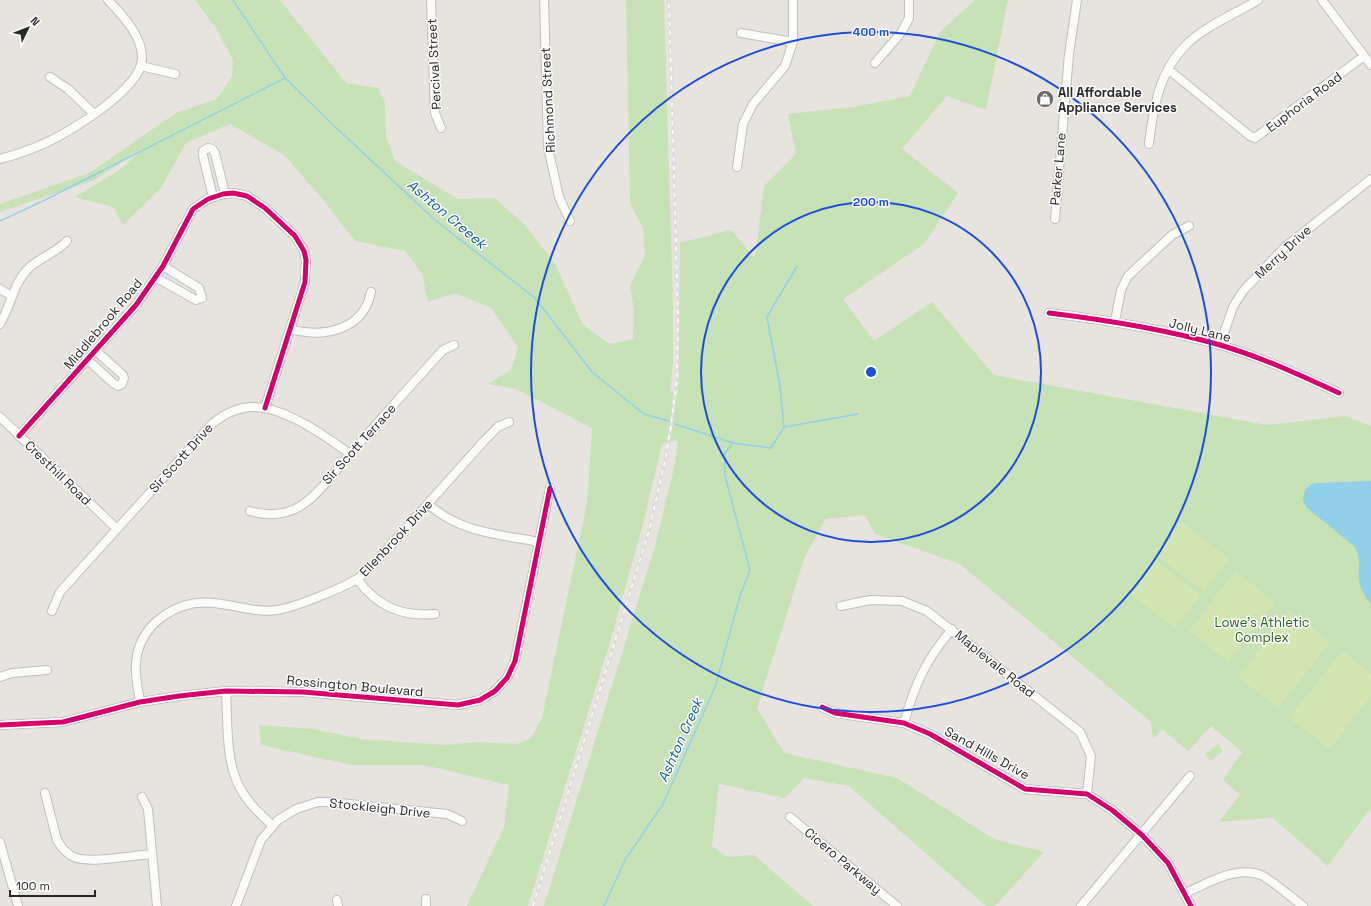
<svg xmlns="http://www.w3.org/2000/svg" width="1371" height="906" viewBox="0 0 1371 906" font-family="'Space Grotesk',sans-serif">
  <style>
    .green { fill: #c7e2b6 }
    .pitch { fill: #d2e6b4 }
    .water { fill: #92cfe8 }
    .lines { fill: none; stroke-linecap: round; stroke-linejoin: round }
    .stream { stroke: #92cfe8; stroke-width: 1.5 }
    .minor-casing { stroke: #c0bfbf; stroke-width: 10 }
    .minor { stroke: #fbfbfa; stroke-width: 8 }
    .rail-casing { stroke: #dddcde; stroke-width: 3 }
    .rail { stroke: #fff; stroke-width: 1.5; stroke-dasharray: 4.5; stroke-linecap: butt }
    .cycleway-casing { stroke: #fff; stroke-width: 8 }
    .cycleway { stroke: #d6006c; stroke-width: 5 }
    .ring { fill: none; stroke: #1d4ed8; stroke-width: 2 }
    .labels { text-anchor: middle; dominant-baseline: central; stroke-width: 3; stroke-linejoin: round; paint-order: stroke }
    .street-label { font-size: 13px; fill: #282828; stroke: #fff }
    .poi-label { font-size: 13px; font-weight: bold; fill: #282828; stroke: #fff; text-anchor: start }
    .park-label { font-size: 13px; fill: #26631a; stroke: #fff }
    .water-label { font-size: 14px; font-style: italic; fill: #0f6296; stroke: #fff }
    .centre { fill: #1d4ed8; stroke: #fff; stroke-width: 2 }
    .ring-label { font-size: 12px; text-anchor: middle; font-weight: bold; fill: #1d4ed8; stroke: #fff; stroke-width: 3; stroke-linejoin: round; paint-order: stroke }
  </style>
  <rect width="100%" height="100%" fill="#e7e3de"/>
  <!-- green -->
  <path class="green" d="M195 0H280L346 83 378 88 385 103 386 137 395 161 458 199 494 198 524 224 555 264 583 325 610 344 633 339 634 311 630 285 645 255 643 228 630 204 626 0H664L673 307V364L670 391 678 394 680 243 731 230 755 258 764 186 796 154 788 114 853 107 910 96 940 32 975 0H1008L986 110 947 96 902 149 958 193 924 244 843 299 874 341 932 302 994 375 1267 425 1345 416 1371 426V807L1328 866 1273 818 1219 822 1240 795 1223 780 1242 752 1211 726 1188 751 1162 729 1153 739 1151 722 960 564 875 534 865 515 825 519 804 559 757 708 784 753 897 778 994 839 1044 852 995 906H986L849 786 804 778 785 798 719 784 712 846 727 857 754 855 813 906H544L655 546 674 468 678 440 662 444 642 528 610 642 528 906H467L504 827 509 785 424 765H351L261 745 259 725 313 729 361 739 446 745 477 742 517 744 531 738 542 718 587 503 592 428 516 389 488 384 511 370 518 347 491 308 455 293 428 302 422 274 405 251 355 241 321 197 284 155 230 124 186 143 161 188 123 225 113 207 75 197 118 171 144 148 94 180 0 212V204L89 173 176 113 217 99 232 77 233 60 216 28Z
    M1218 744 1223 751 1210 761 1205 754Z"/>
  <!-- pitch -->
  <path class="pitch" d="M1182 522 1229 559 1204 592 1156 555Z
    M1154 559 1201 595 1175 628 1128 592Z
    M1235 571 1275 602 1229 662 1189 631Z
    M1289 610 1330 642 1278 708 1238 677Z
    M1342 651 1371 674V696L1330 749 1289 718Z"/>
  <!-- water -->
  <path class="water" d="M1371 481V605C1367 599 1362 592 1360 585 1356 571 1363 562 1355 547L1306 507 1303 501C1303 492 1306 486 1315 483Z"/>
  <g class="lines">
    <!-- stream -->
    <path class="stream" d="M233 0 285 78 329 121 435 220 535 298 592 372 644 414 668 421
      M0 221 43 201 285 78
      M675 424 733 443 771 448 784 427 858 414
      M784 427 780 386 767 317 797 266
      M604 906 625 860 663 804 715 687 740 596 750 570 725 476V453L733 443"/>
    <defs>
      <path id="minor" d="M431 0 435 113 441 128
        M544 0 548 147 559 197 570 221
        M1322 0 1371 65
        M741 33 793 42
        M875 63 901 33 909 18V0
        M141 66 175 74
        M1168 69 1250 136 1255 138 1364 56
        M50 77 68 89 94 114
        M1149 144C1153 109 1159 71 1186 45 1205 26 1235 14 1258 0
        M0 159C15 155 30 150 43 144 69 133 141 89 142 59 143 36 122 15 108 0
        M737 167 743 124 753 104 785 66 793 42V0
        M213 197 203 156V151L208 148 212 149 215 153 225 194
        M1055 219 1069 54 1077 0
        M155 277 196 300 202 298 199 288 163 266
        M0 289 12 296
        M1049 313C1107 320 1164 329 1220 345 1261 357 1300 375 1339 393
        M1115 321 1121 290 1128 276 1172 235 1189 226
        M0 324C11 306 13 283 29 268 40 257 56 253 67 241
        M290 329C323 338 363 331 371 292
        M1220 345 1233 307 1243 291 1284 248 1371 179
        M88 360 113 383 118 386 122 384 124 378 123 375 96 351
        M0 417 117 529
        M19 436 136 305 163 266 193 209 208 199 223 194 233 193 247 196 265 208 295 236 304 251 306 260 305 282 265 408
        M428 504C461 533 497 534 539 542
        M250 511C264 515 280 516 295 509 316 499 333 473 349 455 380 420 411 385 443 350L454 345
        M357 579C377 606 401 617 435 614
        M841 606 870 600 902 601 927 611 1080 732 1091 756 1087 794
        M52 611 60 592 212 424C224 414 238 407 254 407 284 407 326 436 350 454
        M0 677 12 673 47 670
        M226 691C228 722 225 760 240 788 248 803 260 814 272 825
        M140 702C138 689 135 676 136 663 139 624 177 599 214 603 235 605 256 613 277 610 296 607 340 589 357 579 363 575 368 570 373 565L484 441 498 427 509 422
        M822 707 835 713 904 723 930 734 1025 789 1087 794 1112 810 1142 835 1168 863 1191 906
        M904 723C915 684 925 661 952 629
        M0 725 63 722 140 702 179 696 226 691 303 692 458 705 480 700 495 691 507 678 515 661 550 488
        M45 793 57 840C61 847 66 854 74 857 88 864 134 855 152 854
        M142 797 148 809 157 906
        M790 817 897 906
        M0 842 18 906
        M1185 893C1207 884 1236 865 1261 875 1273 881 1292 898 1303 906
        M426 899V906
        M337 900 338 906
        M236 906 261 840 278 820 296 809 318 802H330L447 814 462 821
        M1081 906 1190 776"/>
    </defs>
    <!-- minor casing -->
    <use href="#minor" class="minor-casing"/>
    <!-- minor -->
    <use href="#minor" class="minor"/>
    <defs>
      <path id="rail" d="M533 906 649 531 665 461 671 426 677 377 678 319 669 0"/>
    </defs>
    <!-- rail casing -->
    <use href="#rail" class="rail-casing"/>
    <!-- rail -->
    <use href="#rail" class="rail"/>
    <defs>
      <path id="cycleway" d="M1049 313C1107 320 1164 329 1220 345 1261 357 1300 375 1339 393
        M19 436 136 305 163 266 193 209 208 199 223 194 233 193 247 196 265 208 295 236 304 251 306 260 305 282 265 408
        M822 707 835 713 904 723 930 734 1025 789 1087 794 1112 810 1142 835 1168 863 1191 906
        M0 725 63 722 140 702 179 696 226 691 303 692 458 705 480 700 495 691 507 678 515 661 550 488"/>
    </defs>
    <!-- cycleway casing -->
    <use href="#cycleway" class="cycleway-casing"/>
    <!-- cycleway -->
    <use href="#cycleway" class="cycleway"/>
  </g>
  <!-- distance rings -->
  <g class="ring">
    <circle cx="871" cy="372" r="170"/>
    <circle cx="871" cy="372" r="340"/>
  </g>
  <!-- icons -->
  <defs>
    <symbol id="shop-disc" viewBox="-11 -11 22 22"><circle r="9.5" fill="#6b6968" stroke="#fff"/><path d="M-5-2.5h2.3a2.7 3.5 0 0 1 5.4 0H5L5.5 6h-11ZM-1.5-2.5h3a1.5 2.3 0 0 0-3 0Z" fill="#fff"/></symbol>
  </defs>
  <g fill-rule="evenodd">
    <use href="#shop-disc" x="1035" y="89" width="20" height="20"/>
  </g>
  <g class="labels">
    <!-- street labels -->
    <g class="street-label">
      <text transform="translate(434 64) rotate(-93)">Percival Street</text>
      <text transform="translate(548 100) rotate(-93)">Richmond Street</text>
      <text transform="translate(1304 102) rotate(-37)">Euphoria Road</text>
      <text transform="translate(1058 169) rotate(-85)">Parker Lane</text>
      <text transform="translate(1283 252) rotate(-43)">Merry Drive</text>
      <text transform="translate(103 324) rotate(-50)">Middlebrook Road</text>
      <text transform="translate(1200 330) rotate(14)">Jolly Lane</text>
      <text transform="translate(359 444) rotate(-48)">Sir Scott Terrace</text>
      <text transform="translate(181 458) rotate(-48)">Sir Scott Drive</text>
      <text transform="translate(58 473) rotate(44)">Cresthill Road</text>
      <text transform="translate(396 538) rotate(-47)">Ellenbrook Drive</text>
      <text transform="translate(995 664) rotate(39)">Maplevale Road</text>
      <text transform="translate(355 686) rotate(5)">Rossington Boulevard</text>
      <text transform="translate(987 753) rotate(29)">Sand Hills Drive</text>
      <text transform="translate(380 808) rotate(6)">Stockleigh Drive</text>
      <text transform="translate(843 861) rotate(40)">Cicero Parkway</text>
    </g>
    <!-- poi labels -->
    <g class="poi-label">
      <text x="1058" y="92">All Affordable<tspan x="1058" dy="15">Appliance Services</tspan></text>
    </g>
    <!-- park labels -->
    <g class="park-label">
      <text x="1262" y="622">Lowe's Athletic<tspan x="1262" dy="15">Complex</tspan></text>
    </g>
    <!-- water labels -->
    <g class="water-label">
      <text transform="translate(447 214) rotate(40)">Ashton Creeek</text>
      <text transform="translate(680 740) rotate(-66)">Ashton Creek</text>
    </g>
  </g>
  <circle cx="871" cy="372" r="6" class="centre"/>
  <g class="ring-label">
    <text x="871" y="36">400 m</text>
    <text x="871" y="206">200 m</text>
  </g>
  <!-- north arrow -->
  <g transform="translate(28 28) rotate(47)" stroke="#ffffff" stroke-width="3" paint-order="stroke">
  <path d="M0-3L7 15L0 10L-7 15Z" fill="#282828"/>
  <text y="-6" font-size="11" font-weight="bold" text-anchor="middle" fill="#282828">N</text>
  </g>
  <!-- scale -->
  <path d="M10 890v6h85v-6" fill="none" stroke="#282828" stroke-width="2"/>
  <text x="16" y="890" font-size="12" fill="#282828" stroke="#ffffff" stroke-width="3" paint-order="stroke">100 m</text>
</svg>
